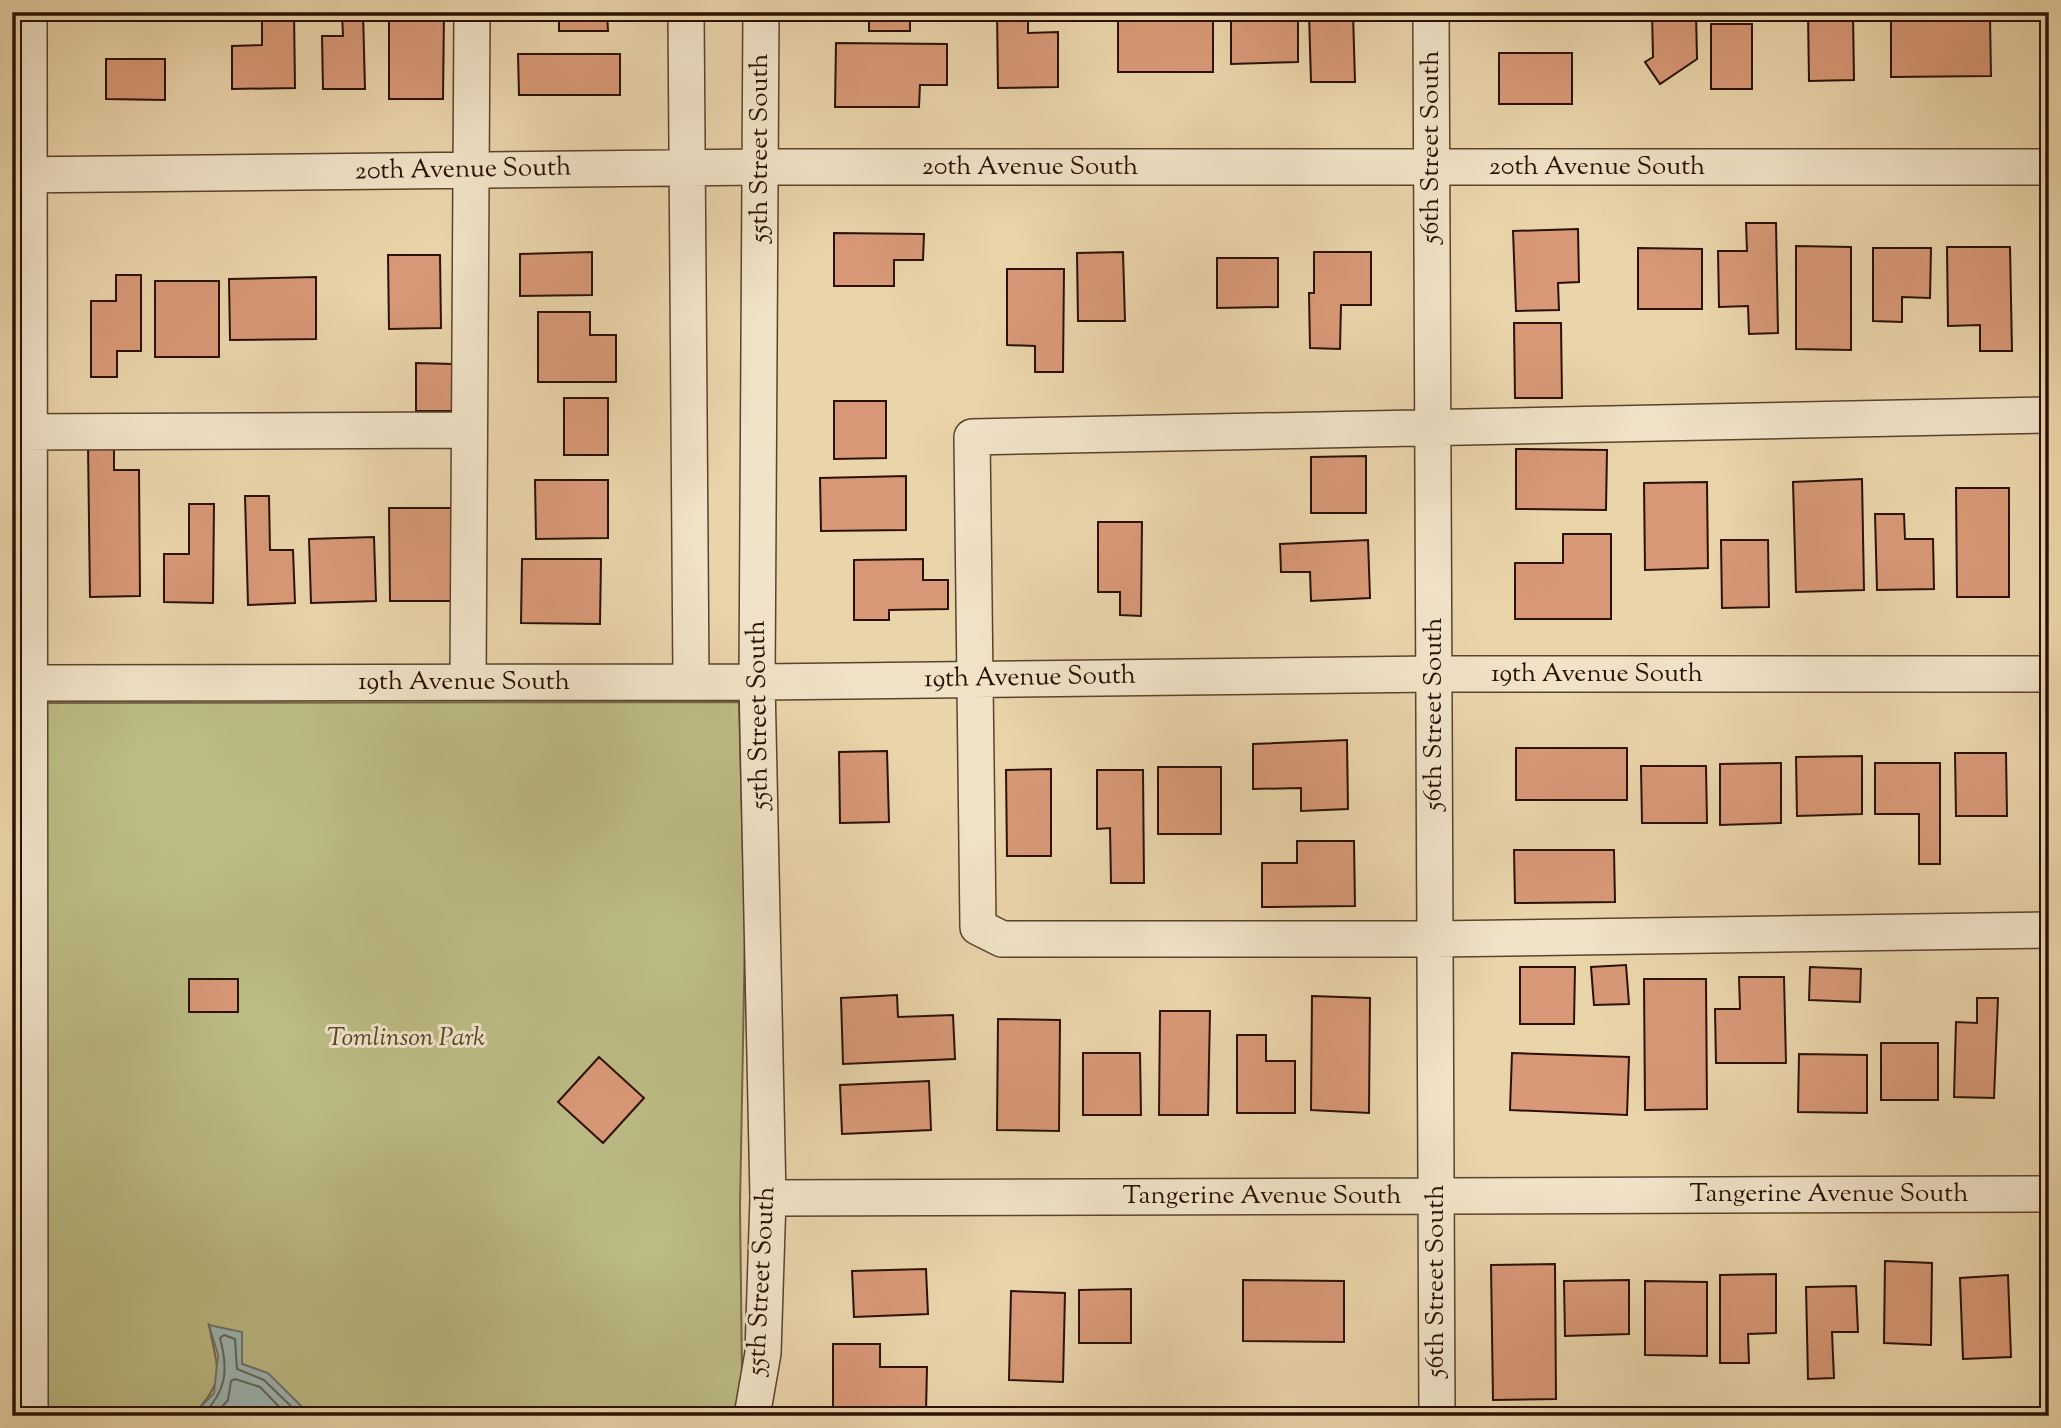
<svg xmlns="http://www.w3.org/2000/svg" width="2061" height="1428" viewBox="0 0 2061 1428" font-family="'Sorts Mill Goudy',serif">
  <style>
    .green { fill: #bcbb85; stroke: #746645; stroke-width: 2 }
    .water { fill: #9cb6b3; stroke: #6f746d; stroke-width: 2 }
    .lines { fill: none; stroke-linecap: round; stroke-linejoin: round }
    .shore { stroke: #64645c; stroke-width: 2 }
    .building { fill: #d89877; stroke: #2b1105; stroke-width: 2 }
    .minor-casing { stroke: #5b422e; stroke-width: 38 }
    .minor { stroke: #f1e3c8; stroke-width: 35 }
    .labels { text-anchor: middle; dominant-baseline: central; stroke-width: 6; stroke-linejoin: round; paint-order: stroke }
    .street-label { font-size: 26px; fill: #2b1105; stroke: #f1e3c8 }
    .park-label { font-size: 26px; font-style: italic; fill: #56442b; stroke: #f1e3c8 }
  </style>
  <rect width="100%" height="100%" fill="#ead4aa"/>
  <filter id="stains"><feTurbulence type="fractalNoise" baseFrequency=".00286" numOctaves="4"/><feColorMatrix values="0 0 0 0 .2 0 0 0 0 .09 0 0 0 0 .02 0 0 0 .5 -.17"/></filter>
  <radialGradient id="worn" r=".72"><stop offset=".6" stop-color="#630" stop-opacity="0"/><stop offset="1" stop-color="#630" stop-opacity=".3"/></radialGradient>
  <!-- green -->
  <path class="green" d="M739 702 745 933 740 1207 742 1373 734 1416H311L268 1374 242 1364 209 1325C217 1370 228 1379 192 1416H48L46 703Z"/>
  <!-- water -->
  <path class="water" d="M209 1325 242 1332V1364L268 1373 311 1416H192L214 1393 218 1355Z"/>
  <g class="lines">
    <!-- shore -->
    <path class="shore" d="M202 1416C226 1391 229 1372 220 1338L224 1335 235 1339 237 1369 264 1380 301 1416
      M214 1416 228 1400 231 1381 235 1379 260 1387 288 1416"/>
  </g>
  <!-- building -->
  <path class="building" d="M262 12H294L295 88 232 89V46L262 45Z
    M342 12H363L365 89H323L322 36H343Z
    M416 12H444L443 99H389V18H416Z
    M559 12H607L608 31H559Z
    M869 12H910V31H869Z
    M997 12H1028V33L1058 32V87L998 88Z
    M1652 12H1696L1697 59 1660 84 1645 62 1653 57Z
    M1808 12H1853L1854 80 1809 81Z
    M1298 13V62L1231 64V14Z
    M1309 13H1353L1355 82H1311Z
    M1118 17H1213V72H1118Z
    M1990 17 1991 76 1891 77V18Z
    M1711 24H1752V89H1711Z
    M836 43 947 44V85H920L919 107H835Z
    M1499 53H1572V104H1499Z
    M518 54H620V95H519Z
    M106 59H165V100L106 99Z
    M1746 223H1776L1778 333 1749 334 1748 306 1719 307 1718 251H1747Z
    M1578 229 1579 282 1558 283 1559 310 1516 311 1513 231Z
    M834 233 924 234 923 260H894V286H834Z
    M1796 246 1851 247V350L1796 349Z
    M1947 247H2010L2012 351H1980V325L1948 326Z
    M1638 248 1702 249V309H1638Z
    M1873 248H1931L1930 298 1902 297V322L1873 321Z
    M592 252V295L520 296V254Z
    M1123 252 1125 321H1078L1077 253Z
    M1314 252H1371V305H1341L1340 349 1310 348 1309 293H1314Z
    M388 255H440L441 328 389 329Z
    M1217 258H1278V307L1217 308Z
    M1007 269H1064L1063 372H1035V346L1007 345Z
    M116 275H141V351H117V377H91V301H116Z
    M316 277V339L230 340 229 279Z
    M155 281H219V357H155Z
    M538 312H590V335H616V382H538Z
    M1514 323H1561L1562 398H1515Z
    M416 363 453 364V411H416Z
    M564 398H608V455H564Z
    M834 401H886V458L834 459Z
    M88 445H114V470H139L140 596 90 597Z
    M1516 449 1607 450 1606 510 1516 509Z
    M1366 456V513H1311V457Z
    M906 476V530L821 531 820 478Z
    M1862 479 1864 590 1796 592 1793 482Z
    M535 480H608V538L536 539Z
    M1707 482 1708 568 1645 570 1644 483Z
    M1956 488H2009V597H1957Z
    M245 496H269L270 550H293L295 603 248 605Z
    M189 504H214L213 603 164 602V554H189Z
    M389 508H452V601H390Z
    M1875 514H1904L1905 539H1933L1934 589 1877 590Z
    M1098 522H1142L1141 616 1120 615V592H1098Z
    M1563 534H1611V619H1515V563H1563Z
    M374 537 376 601 311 603 309 539Z
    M1368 540 1370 598 1311 601 1310 572H1281L1280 544Z
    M1721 540H1768L1769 607 1722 608Z
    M522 559H601L600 624 521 623Z
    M923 559V580H948V609L889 610V620H854V560Z
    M1347 740 1348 809 1301 811V788L1253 789V744Z
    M1516 748H1627V800H1516Z
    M887 751 889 822 840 823 839 752Z
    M1955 753H2006L2007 816H1956Z
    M1862 756V814L1797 816 1796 757Z
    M1781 763V823L1720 825V764Z
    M1875 763H1940V864H1919V814H1875Z
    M1641 766H1706L1707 823H1642Z
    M1158 767H1221V834H1158Z
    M1051 769V856H1007L1006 770Z
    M1097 770H1143L1144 883H1111L1110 828 1097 829Z
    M1297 841H1354L1355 906 1262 907V863H1297Z
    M1514 850H1614L1615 902 1515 903Z
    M1626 965 1629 1004 1594 1005 1591 967Z
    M1520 967H1575L1574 1024H1520Z
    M1810 967 1861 969 1860 1002 1809 1000Z
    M1739 977H1784L1786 1063H1716L1715 1009H1740Z
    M189 979H238V1012H189Z
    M1644 979H1706L1707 1109 1645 1110Z
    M897 995 898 1017 953 1015 955 1059 843 1064 841 998Z
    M1312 996 1370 998 1369 1113 1311 1110Z
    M1977 998H1998L1994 1098 1954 1097 1956 1022 1977 1023Z
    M1160 1011H1210L1208 1115H1159Z
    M998 1019 1060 1020 1059 1131 997 1130Z
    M1237 1035H1266V1061H1295V1113H1237Z
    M1881 1043H1938V1100H1881Z
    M1083 1053H1140L1141 1115H1083Z
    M1512 1053 1629 1057 1627 1115 1510 1110Z
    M1799 1054 1867 1055V1113L1798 1112Z
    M599 1057 644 1098 603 1143 558 1102Z
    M929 1081 931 1130 842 1134 840 1085Z
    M1885 1261 1932 1263 1931 1345 1884 1343Z
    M1555 1264 1556 1399 1493 1400 1491 1265Z
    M926 1269 928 1314 854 1317 852 1271Z
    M1776 1274V1333L1748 1334 1749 1363H1720V1275Z
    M2008 1275 2011 1357 1963 1359 1960 1278Z
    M1243 1280 1344 1281V1342L1243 1341Z
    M1629 1280V1334L1565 1336 1564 1281Z
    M1645 1281 1707 1282V1356L1645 1355Z
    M1856 1286 1858 1332H1832L1834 1378 1808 1379 1806 1287Z
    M1131 1289V1343H1079V1290Z
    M1011 1291 1065 1293 1063 1382 1009 1380Z
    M833 1344H880V1367H927L926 1412 833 1411Z"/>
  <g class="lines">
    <defs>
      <path id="minor" d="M29 12 30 1416
        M686 12 691 681
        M1431 12 1437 1416
        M12 175 760 167H2049
        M2049 415 972 437 978 927 1002 939H1435L2049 930
        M12 432 468 430
        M468 682 472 12
        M12 683 757 682 1434 674H2049
        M768 1198 2049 1194
        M752 1416 763 1353 768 1198 757 682 761 12"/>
    </defs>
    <!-- minor casing -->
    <use href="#minor" class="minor-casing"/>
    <!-- minor -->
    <use href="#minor" class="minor"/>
  </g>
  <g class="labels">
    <!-- street labels -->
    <g class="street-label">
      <text transform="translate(1431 147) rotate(-90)">56th Street South</text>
      <text transform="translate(760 148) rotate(-90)">55th Street South</text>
      <text x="1030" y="167">20th Avenue South</text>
      <text x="1597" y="167">20th Avenue South</text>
      <text transform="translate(463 170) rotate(-1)">20th Avenue South</text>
      <text x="1597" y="674">19th Avenue South</text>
      <text transform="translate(1030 678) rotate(-1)">19th Avenue South</text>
      <text x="464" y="682">19th Avenue South</text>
      <text transform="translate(1434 714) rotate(-90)">56th Street South</text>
      <text transform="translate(759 715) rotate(-91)">55th Street South</text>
      <text x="1829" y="1194">Tangerine Avenue South</text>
      <text x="1262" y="1196">Tangerine Avenue South</text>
      <text transform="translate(762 1281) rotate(-87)">55th Street South</text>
      <text transform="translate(1436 1281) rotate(-90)">56th Street South</text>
    </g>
    <!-- park labels -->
    <g class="park-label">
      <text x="406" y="1038">Tomlinson Park</text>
    </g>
  </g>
  <!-- margin -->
  <rect width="2061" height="1428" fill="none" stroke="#ead4aa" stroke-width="42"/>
  <rect x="14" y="14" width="2033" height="1400" fill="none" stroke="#2b1105" stroke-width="3.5"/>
  <rect x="21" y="21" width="2019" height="1386" fill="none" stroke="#2b1105" stroke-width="2"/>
  <rect width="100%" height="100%" filter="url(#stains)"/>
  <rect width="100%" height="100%" fill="url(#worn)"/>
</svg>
